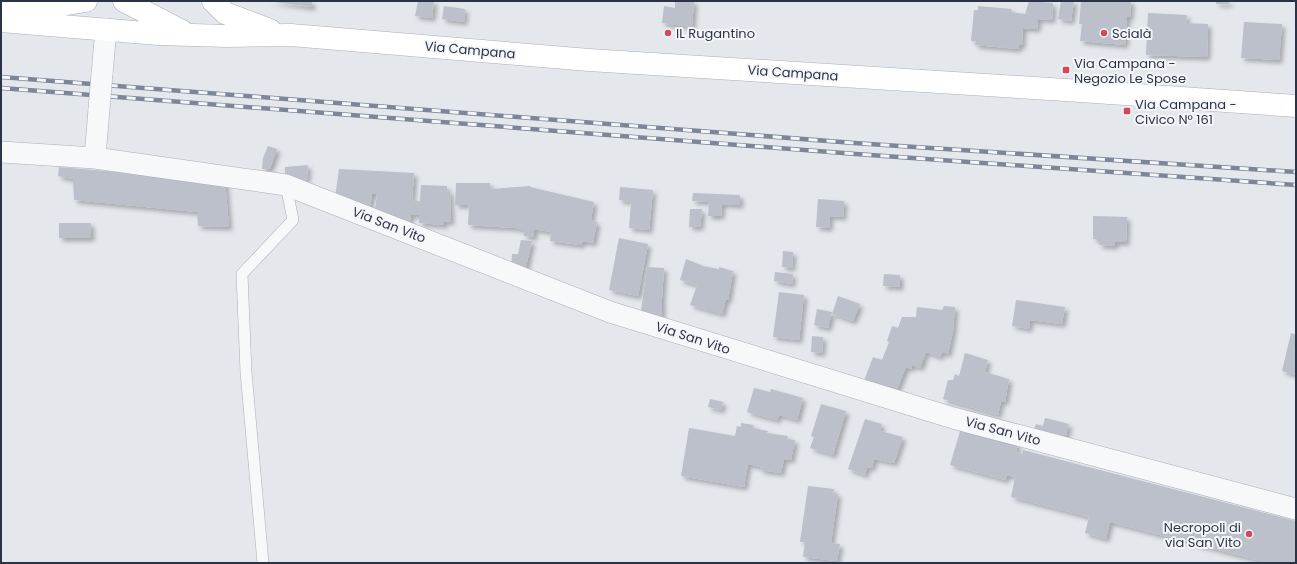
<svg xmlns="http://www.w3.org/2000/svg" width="1297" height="564" viewBox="0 0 1297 564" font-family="Poppins,sans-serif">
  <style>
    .building { fill: #bbc0ca; filter: url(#shadow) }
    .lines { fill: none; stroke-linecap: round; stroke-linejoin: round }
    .lane-casing { stroke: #a9aeb7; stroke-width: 12 }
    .street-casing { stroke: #a9aeb7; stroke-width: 22 }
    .secondary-casing { stroke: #a9aeb7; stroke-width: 23 }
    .lane { stroke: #f7f8fa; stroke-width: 11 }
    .street { stroke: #f7f8fa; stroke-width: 21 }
    .secondary { stroke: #fff; stroke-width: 22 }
    .rail-casing { stroke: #7d8696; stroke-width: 4.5 }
    .rail { stroke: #f4f6f9; stroke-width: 3; stroke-dasharray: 9; stroke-linecap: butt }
    .street-bridge-casing { stroke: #a9aeb7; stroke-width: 22; stroke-linecap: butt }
    .street-bridge { stroke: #f7f8fa; stroke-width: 21 }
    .poi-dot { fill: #d1495b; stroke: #f4f6f9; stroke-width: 1.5 }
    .labels { text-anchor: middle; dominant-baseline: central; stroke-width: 4; stroke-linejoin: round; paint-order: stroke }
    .poi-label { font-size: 13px; fill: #2b3445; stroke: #f4f6f9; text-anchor: start }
    .street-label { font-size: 13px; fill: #2b3445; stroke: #f4f6f9 }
  </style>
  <defs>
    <filter id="shadow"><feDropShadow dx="3.5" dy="3.5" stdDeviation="2" flood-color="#0004"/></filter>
  </defs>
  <rect width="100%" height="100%" fill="#e4e7ec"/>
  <!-- building -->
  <path class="building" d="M267 1H312V7Z
    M418 1H434L432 18 415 16Z
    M675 1H694L692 27 662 23 664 6 675 8Z
    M1029 1 1053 3 1052 20 1038 19 1037 29 1023 28 1022 45H1019L1018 49 975 45 976 41H971L974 10H978V6L1012 9 1011 12 1025 14Z
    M1061 1H1074L1071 21 1058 19Z
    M1081 1H1131L1130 17H1127L1125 45 1080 41 1082 24H1079Z
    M1216 1H1229V4H1216Z
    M444 6 465 9 464 22 442 19Z
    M1148 13 1187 15 1186 23 1208 24 1207 57 1146 55Z
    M1244 22 1282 24 1279 60 1241 58Z
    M268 146 277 149 270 169H262L263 158Z
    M308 165 307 180 285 174V167Z
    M59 167 225 181 229 227 198 226 197 212 74 200 73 179 58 176Z
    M339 169 414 173 412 200 420 201 421 185 447 186V192L450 191 451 222 444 221V225L419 223V215L411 214 410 222 375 210 377 194H372L370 207 335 198Z
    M456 183H490L491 189 530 186V187L594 202 591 220 597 222 593 243 583 241 581 245 550 241 551 232 534 229V237L524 236 523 230 515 228 468 225 469 205H455Z
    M620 187 653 190 649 230 629 228 631 202 619 200Z
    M693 193 740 195V205L722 204 721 216H708L709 202 692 201Z
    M818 199 844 201 843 217 830 216 829 228 816 227Z
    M690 209H702L700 227H689Z
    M1093 216 1127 217 1126 242H1115V246L1099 245V239H1093Z
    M59 223H91V238H59Z
    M619 238 648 244 638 296 609 290Z
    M521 240 532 241 525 271 511 266 512 254H518Z
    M783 251 793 252 792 268 782 267Z
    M686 259 703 266 719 269V267L733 271 728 300 726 299 722 314 690 305 697 285 680 280Z
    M647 267 664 268 662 298V316L641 311Z
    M775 272 793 274 792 284 774 281Z
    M884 274 900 275V287L883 286Z
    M779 292 804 295 799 340 773 337Z
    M838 296 860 304 853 321 832 314Z
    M1016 300 1065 307 1062 324 1030 320 1029 329 1012 326Z
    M944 306 955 307 953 331 948 354 942 352 940 357 926 352 920 368 912 365 911 369 906 367 893 399 861 389 873 357 882 360 889 342 887 341 892 326 898 328 902 317H916L917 307 942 310Z
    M817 309 832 312 828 328 814 325Z
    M1291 333 1296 335V375L1282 371Z
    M812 336 823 337 822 353 811 352Z
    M965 353 988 360 985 372 1009 379 1005 402 1001 401 998 415 943 399 948 380H953L955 374 959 376Z
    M754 388 770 392 771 389 803 398 797 420 779 415 777 420 747 412Z
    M710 399 723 402 721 410 708 407Z
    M821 404 846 411 833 455 810 448 814 437 811 436Z
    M1045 418 1069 424 1064 443 1033 435 1036 424 1043 426Z
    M865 419 882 424 880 431 903 437 894 463 874 459 872 468 867 467 865 475 848 469Z
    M741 423 754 425 753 428 768 431 767 433 788 436 787 439 795 440 791 460 784 459 781 473 760 470 761 467 748 464 744 487 681 476 689 428 735 436 737 426 741 427Z
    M961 428 1018 444 1016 452 1022 454 1023 450 1296 521V563H1269L1110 522 1106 539 1085 533 1089 517 1011 497 1015 477 1007 475 1005 480 950 465Z
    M808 486 834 489 833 493 838 494 831 543 840 544 837 561 803 557 805 542H800Z"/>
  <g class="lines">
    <defs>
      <path id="lane" d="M263 563 246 372 242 274 293 220 286 185"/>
      <path id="street" d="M102 74 106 29
        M1 152 95 158 99 109
        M95 158 286 185 610 312 953 418 1296 509"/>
      <path id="secondary" d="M124 1 182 31
        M213 1 225 13 270 30
        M1 10 54 6 86 1
        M1 21 158 34 227 36 291 35 589 60 1066 90 1296 106"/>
    </defs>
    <!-- lane casing -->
    <use href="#lane" class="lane-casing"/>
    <!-- street casing -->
    <use href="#street" class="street-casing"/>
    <!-- secondary casing -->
    <use href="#secondary" class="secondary-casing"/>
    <!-- lane -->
    <use href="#lane" class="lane"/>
    <!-- street -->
    <use href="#street" class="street"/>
    <!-- secondary -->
    <use href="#secondary" class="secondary"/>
    <defs>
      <path id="rail" d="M1 77 854 143 1296 172
        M1 88 856 154 1296 185"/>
    </defs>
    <!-- rail casing -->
    <use href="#rail" class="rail-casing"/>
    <!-- rail -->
    <use href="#rail" class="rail"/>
    <defs>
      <path id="street-bridge" d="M99 109 102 74"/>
    </defs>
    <!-- street-bridge casing -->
    <use href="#street-bridge" class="street-bridge-casing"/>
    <!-- street-bridge -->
    <use href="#street-bridge" class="street-bridge"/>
  </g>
  <!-- markers -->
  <g class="poi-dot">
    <circle cx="668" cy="33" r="4"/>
    <circle cx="1104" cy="33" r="4"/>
    <rect x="1062" y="66" width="8" height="8" rx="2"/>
    <rect x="1123" y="107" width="8" height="8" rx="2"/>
    <circle cx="1249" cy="534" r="4"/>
  </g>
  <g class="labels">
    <!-- poi labels -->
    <g class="poi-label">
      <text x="676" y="33">IL Rugantino</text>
      <text x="1112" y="33">Scialà</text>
      <text x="1074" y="63">Via Campana -<tspan x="1074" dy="15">Negozio Le Spose</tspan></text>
      <text x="1135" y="104">Via Campana -<tspan x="1135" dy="15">Civico N° 161</tspan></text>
      <text x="1241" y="527" text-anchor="end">Necropoli di<tspan x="1241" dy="15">via San Vito</tspan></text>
    </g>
    <!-- street labels -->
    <g class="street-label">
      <text transform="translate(470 50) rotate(5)">Via Campana</text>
      <text transform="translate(793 73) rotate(4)">Via Campana</text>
      <text transform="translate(389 225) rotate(21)">Via San Vito</text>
      <text transform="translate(693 338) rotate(18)">Via San Vito</text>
      <text transform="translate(1003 431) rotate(15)">Via San Vito</text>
    </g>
  </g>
  <!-- border -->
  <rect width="1297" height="564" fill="none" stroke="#2b3445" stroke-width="4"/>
</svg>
